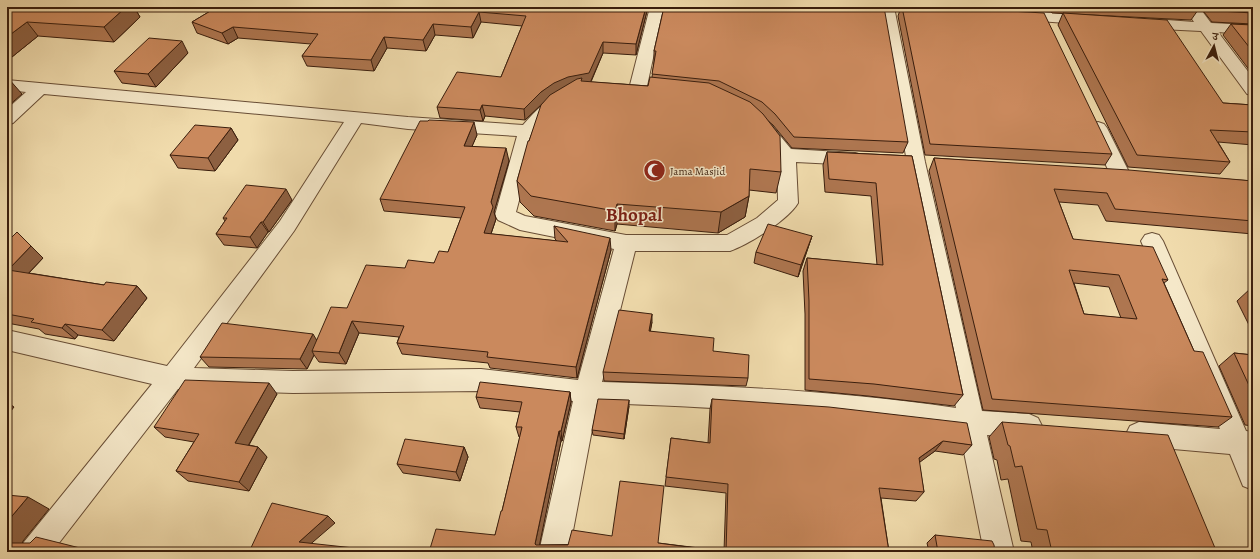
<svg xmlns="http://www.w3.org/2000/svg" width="1260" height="559" viewBox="0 0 1260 559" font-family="Alegreya,'Noto Serif Devanagari',serif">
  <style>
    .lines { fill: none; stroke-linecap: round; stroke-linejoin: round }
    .street-casing { stroke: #684d35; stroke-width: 2 }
    .street { fill: #f5e8c9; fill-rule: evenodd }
    .wall { fill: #ae7650; stroke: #3a1e0d; fill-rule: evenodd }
    .shaded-wall { fill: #8d6041; stroke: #3a1e0d }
    .building { fill: #ca895d; stroke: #3a1e0d; fill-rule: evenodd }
    .labels { text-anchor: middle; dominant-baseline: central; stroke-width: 3; stroke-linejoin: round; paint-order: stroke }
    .poi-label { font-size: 11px; fill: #3a1e0d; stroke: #f5e8c9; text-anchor: start }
    .town-label { font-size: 19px; font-weight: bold; fill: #7a1f14; stroke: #f5e8c9 }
  </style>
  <rect width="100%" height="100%" fill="#f0dbac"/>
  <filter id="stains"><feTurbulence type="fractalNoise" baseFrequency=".005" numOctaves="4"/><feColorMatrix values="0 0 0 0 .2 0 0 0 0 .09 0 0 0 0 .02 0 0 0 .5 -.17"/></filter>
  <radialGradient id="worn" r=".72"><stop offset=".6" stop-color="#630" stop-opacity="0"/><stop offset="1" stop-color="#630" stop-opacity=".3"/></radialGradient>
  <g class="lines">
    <defs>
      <path id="street" d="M650 7H664L647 86 717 93 759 114 772 126 791 149 855 153 862 155 864 159 862 163 855 165 796 162 798 203C788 220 748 245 730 251H635L602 382C720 385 839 391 956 408L907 162 880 7H894L925 162 982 411 1029 414 1038 418 1042 426 1038 434 1029 438 987 435 1014 552H984L960 432C840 414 719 407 597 403L569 552H539L573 401 481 391 293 393 178 389 52 552H19L24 542 152 384 7 350V330L167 366 280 221 344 122 44 94 13 123 7 125V109L26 92 7 90V80L408 117 523 125C535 111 551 95 569 89 588 83 610 84 630 85ZM605 94 637 95 707 102 747 122 760 134 777 156 778 200 757 218 727 235H626L525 216 516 212 537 132 551 115 578 98ZM361 123 408 129 517 136 495 215 498 220 520 230 614 249 578 380 481 369 293 371 194 368 294 231Z
        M1184 7H1199L1211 23 1253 25V35L1218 32 1253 78V95L1247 94 1201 31 1140 28 1135 26 1132 23 1135 20 1140 18 1194 22Z
        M1016 11 1092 15 1097 17 1100 20 1097 23 1092 25 1011 19 1008 16 1011 13Z
        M1098 122 1104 124 1107 128 1130 174 1127 179 1120 181 1113 179 1110 174 1089 128 1092 124Z
        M1152 233 1159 235 1163 241 1246 431 1253 432V490L1243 486 1230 454 1139 446 1130 442 1126 434 1130 426 1139 422 1220 429 1141 241 1145 235Z"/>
    </defs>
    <!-- street casing -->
    <use href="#street" class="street-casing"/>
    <!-- street -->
    <use href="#street" class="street"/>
  </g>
  <!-- wall -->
  <path class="wall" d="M7 7H134L140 17 114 42 38 36 7 61Z
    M217 7H648L636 55 603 53 591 82 648 86 652 77 654 62V51L664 7 908 142 903 153 792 148 773 125 766 119 781 172 776 193 749 190V196L745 217 718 233 617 224 615 231 534 216 520 202 517 181 529 141 544 102 525 120 485 116 483 121 440 118 437 107 501 77 522 26 481 22 473 38 435 35 426 51 387 48 374 71 307 66 302 56 311 44 238 38 228 44 197 33 192 22Z
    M901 7H902L1112 154 1105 165 925 155 898 16Z
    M962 7H1035L1033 11Z
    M1048 7H1197L1198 10 1191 20 1052 13Z
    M1200 7H1253V24L1212 22Z
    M1063 13 1223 103 1253 105V145L1218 142 1230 162 1220 174 1128 167 1058 25Z
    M1231 24 1253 25V75L1223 35Z
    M188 53 156 87 122 83 114 71Z
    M231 128 238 140 215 171 178 168 170 155Z
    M477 135 472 146 509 161 494 212 496 219 491 234 557 241 555 239 554 226 611 250 577 378 490 368 488 363 402 354 397 343 399 337 359 333 346 364 319 362 314 355 307 369 209 367 200 357 316 340 347 308 405 268 434 263 448 252 461 218 384 211 380 199Z
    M827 152 912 156 963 395 954 406 868 396 805 390V314L803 271 807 258 877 265 871 196 825 192 823 165Z
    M934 158 1253 181V234L1106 221 1098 205 1059 202 1073 239 1168 280 1164 283 1194 351 1232 417 1218 427 983 410 929 171ZM1074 283 1109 287 1121 318 1084 314Z
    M292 200 269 232H268L257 248 224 245 216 234 225 221 223 218Z
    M812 236 798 277 754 263 756 252Z
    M7 242 31 246 43 258 29 273 104 285 137 286 147 298 114 341 78 335 75 339 45 334 39 329 7 323Z
    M1251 288H1253V333L1237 301Z
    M652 322 650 331 713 351 748 378 746 386 604 381 603 372Z
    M1234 353 1253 355V426L1245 425 1219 366Z
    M570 392 571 402 562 441H561L539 545 658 543 724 551 726 493 665 486 671 438 708 443 710 409 712 399 972 445 963 455 935 451 919 462 924 492 916 501 881 498 889 552H429L495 535 502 511 520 437H519L516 427 520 412 480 408 476 397Z
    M277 394 249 445 258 447 267 457 249 491 188 481 176 471 194 442 165 437 154 427Z
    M629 406 624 439 593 435 592 430Z
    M1002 422 1215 548 1243 552H1033L1031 542 1021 541 1008 479 1001 480 997 460 994 459 989 437Z
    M464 447 468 457 460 481 403 473 397 464Z
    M935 535 995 552H929L927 543Z"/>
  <!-- shaded-wall -->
  <path class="shaded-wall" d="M126 7H134L140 17 114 42 104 27Z
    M646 7H648L636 55V44Z
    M479 12 481 22 473 38 471 27Z
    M27 22 38 36 7 61V37Z
    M433 24 435 35 426 51 423 40Z
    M233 27 238 38 228 44 222 33Z
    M384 37 387 48 374 71 371 60Z
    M182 41 188 53 156 87 148 74Z
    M603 42V53L590 83 555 94 543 103 525 120 524 109 541 92Z
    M8 78 22 94 7 107V79Z
    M482 105 485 116 483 121 480 110Z
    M474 122 477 135 467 158 464 146Z
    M231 128 238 140 215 171 208 158Z
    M506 148 509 161 494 212 496 219 487 245 484 233 491 202Z
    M286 189 292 200 269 232 263 222Z
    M749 196 745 217 718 233 721 212Z
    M617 204V224L615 231V211Z
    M261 222 268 232 257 248 250 237Z
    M812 236 808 248 798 277 801 265Z
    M610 238 611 250 577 378 576 367Z
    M31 246 43 258 20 282 8 270Z
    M137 286 147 298 114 341 102 330Z
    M652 314V322L649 339V331Z
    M352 321 359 333 346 364 339 353Z
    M65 324 78 335 75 339 62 328Z
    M313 334 319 344 312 351 314 355 307 369 300 359Z
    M269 383 277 394 244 453 235 443Z
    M570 392 571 402 562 441 561 431Z
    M629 400V406L624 439V434Z
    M7 402 14 407 7 416Z
    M559 431 561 441 538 552 535 544Z
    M943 441 935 451 912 468 919 458Z
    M258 447 267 457 249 491 239 482Z
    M464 447 468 457 460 481 456 472Z
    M28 497 49 509 23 541 19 552 7 548V522Z
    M328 516 335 523 306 548 299 542Z"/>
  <!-- building -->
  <path class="building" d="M7 7H126L104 27 27 22 7 37Z
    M217 7H646L636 44 603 42 589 73 568 77 554 83 541 92 524 109 482 105 480 110 437 107 457 72 501 77 526 16 479 12 471 27 433 24 423 40 384 37 371 60 302 56 318 34 233 27 222 33 192 22Z
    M664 7H884L908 142 794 137 775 114 762 102 719 81 652 74 656 51H654Z
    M902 7H940L1044 13 1112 154 930 144Z
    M1150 7H1197L1198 10Z
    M1216 7H1253V13L1219 11Z
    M1063 13 1167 20 1223 103 1253 105V132L1210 130 1230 162 1137 155Z
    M1231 24 1253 25V52Z
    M149 38 182 41 148 74 114 71Z
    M650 77 709 83 750 102 763 114 780 136 781 172 750 169 749 196 721 212 617 204 615 211 531 196 517 181 528 141H529L541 105 550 95 577 79 582 78 581 81 648 86Z
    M429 120 474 122 464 146 506 148 491 202 493 207 484 233 568 242 554 226 610 238 576 367 487 357 488 352 397 343 404 326 352 321 339 353 312 351 331 307 347 308 366 265 405 268 408 260 434 263 439 251 448 252 465 207 380 199 420 121H428Z
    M195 125 231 128 208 158 170 155Z
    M827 152 912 156 963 395 874 384 809 379V301L807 258 883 265 876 183 829 179Z
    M934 158 1129 170 1253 181V221L1115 209 1107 193 1054 189 1073 239 1153 247 1168 280 1162 279 1194 351 1203 352 1232 417 992 399ZM1069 270 1119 275 1137 319 1084 314Z
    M246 185 286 189 263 222H261L250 237 216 234 227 218H223Z
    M768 224 812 236 801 265 756 252Z
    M17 232 31 246 8 270 104 285 106 282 137 286 102 330 65 324 62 328 31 322 34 319 7 314V242Z
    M619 310 652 314 649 331 714 338 713 351 749 355 748 378 603 372Z
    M222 323 313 334 300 359 200 357Z
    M1234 353 1253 355V394Z
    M185 380 269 383 235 443 258 447 239 482 176 471 199 434 154 427Z
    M480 382 570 392 561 431H559L535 544 536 545H568L572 530 612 536 620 481 664 486 658 543 726 552 728 484 666 477 671 438 710 443 712 399 829 407 967 423 972 445 943 441 919 458 924 492 879 488 889 552H429L436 529 495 535 501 511H502L522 427H516L522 402 476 397Z
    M598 399 629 400 624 434 592 430Z
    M1002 422 1168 435 1215 548 1243 552H1052L1047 530 1037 529 1022 466 1015 467 1010 446 1008 445Z
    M405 439 464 447 456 472 397 464Z
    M7 495 28 497 7 522Z
    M272 503 328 516 299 542 372 550 371 552H249Z
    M935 535 992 541 994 545 995 552H938Z
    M36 537 96 552H7V543H30Z"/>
  <!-- icons -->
  <defs>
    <symbol id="mosque-disc" viewBox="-11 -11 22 22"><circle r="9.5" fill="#8f2418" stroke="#f5e8c9"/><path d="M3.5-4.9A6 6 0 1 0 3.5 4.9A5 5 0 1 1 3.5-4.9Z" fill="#fff"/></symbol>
  </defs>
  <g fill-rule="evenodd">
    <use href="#mosque-disc" x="642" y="158" width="25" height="25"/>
  </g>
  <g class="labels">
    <!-- poi labels -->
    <g class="poi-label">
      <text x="670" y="171">Jama Masjid</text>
    </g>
    <!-- town labels -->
    <g class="town-label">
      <text x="634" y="215">Bhopal</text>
    </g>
  </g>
  <!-- margin -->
  <rect width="1260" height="559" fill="none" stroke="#f0dbac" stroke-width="24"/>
  <rect x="8" y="8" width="1244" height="543" fill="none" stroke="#3a1e0d" stroke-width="2"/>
  <rect x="12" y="12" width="1236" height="535" fill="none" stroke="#3a1e0d"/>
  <!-- north arrow -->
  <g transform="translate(1214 46) rotate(7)" stroke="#f5e8c9" stroke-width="3" paint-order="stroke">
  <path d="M0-3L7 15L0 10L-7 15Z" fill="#3a1e0d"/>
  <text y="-6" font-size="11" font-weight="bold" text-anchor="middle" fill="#3a1e0d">उ</text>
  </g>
  <rect width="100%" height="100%" filter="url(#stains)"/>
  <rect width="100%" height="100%" fill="url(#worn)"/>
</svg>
